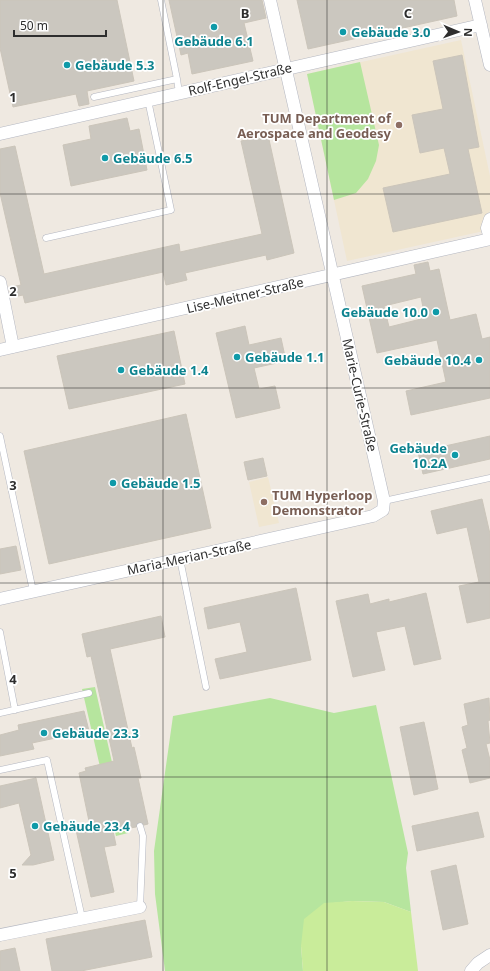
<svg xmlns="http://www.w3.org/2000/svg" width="490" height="971" viewBox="0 0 490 971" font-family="'Noto Sans',sans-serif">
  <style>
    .education { fill: #f0e6d1 }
    .green { fill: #b6e59e }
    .pitch { fill: #c9ec9a }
    .building { fill: #cbc7bf; stroke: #cbc5ba; fill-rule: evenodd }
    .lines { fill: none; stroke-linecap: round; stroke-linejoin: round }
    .lane-casing { stroke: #b4b7c1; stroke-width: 7 }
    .street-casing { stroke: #b4b7c1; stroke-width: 13 }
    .lane { stroke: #fff; stroke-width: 6 }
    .street { stroke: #fff; stroke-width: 12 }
    .grid { fill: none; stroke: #2e2e2e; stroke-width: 1; stroke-opacity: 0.55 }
    .culture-dot { fill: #0f9aa8; stroke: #fff; stroke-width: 1.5 }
    .education-dot { fill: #8d6e63; stroke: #fff; stroke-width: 1.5 }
    .labels { text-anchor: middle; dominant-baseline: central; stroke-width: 3.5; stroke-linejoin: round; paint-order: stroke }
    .culture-label { font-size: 13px; font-weight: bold; fill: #0d838f; stroke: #fff; text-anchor: start }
    .street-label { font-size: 13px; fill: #2e2e2e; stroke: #fff }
    .education-label { font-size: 13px; font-weight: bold; fill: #785e54; stroke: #fff; text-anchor: end }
    .grid-label { font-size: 13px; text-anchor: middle; font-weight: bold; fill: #2e2e2e; stroke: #fff; stroke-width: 3.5; stroke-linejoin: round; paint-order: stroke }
  </style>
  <rect width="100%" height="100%" fill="#efe9e1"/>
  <!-- education -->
  <path class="education" d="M461 40 490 176V210L484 231 347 261 307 74Z
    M268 477 279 523 259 527 249 482Z"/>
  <!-- green -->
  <path class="green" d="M360 62 379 145 376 161 368 179 356 193 334 200 307 74Z
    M95 687 128 833 116 836 82 689Z
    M270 698 334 713 376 705 408 853 406 868 411 912 384 902 352 901 324 904 301 946 303 971H165L155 894 154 851 173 716Z"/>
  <!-- pitch -->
  <path class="pitch" d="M352 901 384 902 411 912 418 971H303L301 946 304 919 324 903Z"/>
  <!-- building -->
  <path class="building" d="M0 0H117L134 81 87 91 89 104 79 106 76 94 13 107 0 48Z
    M169 0H262L266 18 244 23 253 61 192 74 188 53 181 55Z
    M297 0H454L457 16 308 49Z
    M462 55 479 147 468 149 482 213 393 232 383 188 450 174 444 148 420 153 412 115 443 109 433 61Z
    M127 118 130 131 139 129 147 170 71 186 63 145 91 139 89 126Z
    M268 135 294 253 267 260 266 255 185 273 187 280 166 285 163 272 25 303 23 295 13 297 11 287 21 285 0 193V149L15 146 44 274 179 244 180 252 262 234 241 141Z
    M428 262 430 271 439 269 450 320 476 314 482 339 490 337V398L411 415 406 391 446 382 437 340 377 353 362 286 416 274 414 265ZM421 297 425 318 389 327 384 306Z
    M245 326 249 345 281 338 286 361 254 368 259 389 275 386 280 408 236 418 216 333Z
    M174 331 185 384 69 409 57 356Z
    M186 414 211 528 49 564 24 451Z
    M490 436V459L423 474 418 452Z
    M263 458 267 476 248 480 244 462Z
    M482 499 490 534V618L467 623 459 586 479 582 467 527 437 534 431 511Z
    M16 546 21 570 0 574V549Z
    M296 588 311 660 220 679 215 659 247 652 240 622 208 629 204 608Z
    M426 593 441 659 414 665 405 626 376 632 385 670 353 677 336 601 368 594 370 604 389 599V602Z
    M161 616 165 637 110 649 132 748 134 747 141 778H138L148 824 144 825 139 822 136 827 113 831 116 845 104 847 114 892 91 897 76 830 90 826 79 773 86 771 85 768 114 761 91 656 87 657 82 634Z
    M489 698 490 720 488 721 490 743 486 744 490 760V778L470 783 462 750 467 748 462 727 468 725 464 704Z
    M84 711 89 731 32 743 34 749 0 756V735L19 730 18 725Z
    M424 722 438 789 414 795 400 727Z
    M36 778 54 860 33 865H22L31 855 19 803 0 808V786Z
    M478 812 484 837 417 851 412 826Z
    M456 865 468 924 443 930 431 871Z
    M145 920 152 957 81 971H52L46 939Z
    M15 948 20 971H0V951Z"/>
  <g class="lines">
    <defs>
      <path id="lane" d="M161 0 177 79 179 93
        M94 97 177 79
        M46 238 171 210 148 100
        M0 436 33 591
        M384 501 490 478
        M180 559 206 687
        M0 632 15 710
        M0 713 89 693
        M0 770 47 760 82 918
        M140 826 143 836 140 907"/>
      <path id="street" d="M475 0 490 65
        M0 134 481 25
        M490 219 487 228 490 238
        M0 282 13 347
        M0 350 490 239
        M0 599 373 516 383 510 384 501 270 0
        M0 935 140 907
        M471 971 478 963 490 955"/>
    </defs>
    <!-- lane casing -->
    <use href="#lane" class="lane-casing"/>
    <!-- street casing -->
    <use href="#street" class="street-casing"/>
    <!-- lane -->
    <use href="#lane" class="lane"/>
    <!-- street -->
    <use href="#street" class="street"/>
  </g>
  <!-- grid -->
  <path class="grid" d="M163 0V971M327 0V971M0 194H490M0 388H490M0 583H490M0 777H490"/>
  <!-- markers -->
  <g class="culture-dot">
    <circle cx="214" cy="27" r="4"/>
    <circle cx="343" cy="32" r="4"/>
    <circle cx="67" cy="65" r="4"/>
    <circle cx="105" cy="158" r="4"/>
    <circle cx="436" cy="312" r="4"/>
    <circle cx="237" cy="357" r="4"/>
    <circle cx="479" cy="360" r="4"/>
    <circle cx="121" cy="370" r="4"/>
    <circle cx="455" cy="455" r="4"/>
    <circle cx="113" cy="483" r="4"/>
    <circle cx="44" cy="733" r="4"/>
    <circle cx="35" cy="826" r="4"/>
  </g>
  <g class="education-dot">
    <circle cx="399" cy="125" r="4"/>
    <circle cx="264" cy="502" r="4"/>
  </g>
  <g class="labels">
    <!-- culture labels -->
    <g class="culture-label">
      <text x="351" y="32">Gebäude 3.0</text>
      <text x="214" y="41" text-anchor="middle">Gebäude 6.1</text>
      <text x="75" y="65">Gebäude 5.3</text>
      <text x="113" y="158">Gebäude 6.5</text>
      <text x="428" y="312" text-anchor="end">Gebäude 10.0</text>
      <text x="245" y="357">Gebäude 1.1</text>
      <text x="471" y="360" text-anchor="end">Gebäude 10.4</text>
      <text x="129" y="370">Gebäude 1.4</text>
      <text x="447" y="448" text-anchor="end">Gebäude<tspan x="447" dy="15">10.2A</tspan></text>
      <text x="121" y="483">Gebäude 1.5</text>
      <text x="52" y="733">Gebäude 23.3</text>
      <text x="43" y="826">Gebäude 23.4</text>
    </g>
    <!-- street labels -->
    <g class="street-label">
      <text transform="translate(240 79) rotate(-13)">Rolf-Engel-Straße</text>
      <text transform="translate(245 295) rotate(-13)">Lise-Meitner-Straße</text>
      <text transform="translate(360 395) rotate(77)">Marie-Curie-Straße</text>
      <text transform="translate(189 557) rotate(-12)">Maria-Merian-Straße</text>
    </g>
    <!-- education labels -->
    <g class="education-label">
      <text x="391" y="118">TUM Department of<tspan x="391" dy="15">Aerospace and Geodesy</tspan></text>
      <text x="272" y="495" text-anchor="start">TUM Hyperloop<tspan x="272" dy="15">Demonstrator</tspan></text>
    </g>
  </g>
  <g class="grid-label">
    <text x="245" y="18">B</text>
    <text x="408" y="18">C</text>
    <text x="13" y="102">1</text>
    <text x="13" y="296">2</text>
    <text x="13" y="490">3</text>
    <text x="13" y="684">4</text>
    <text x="13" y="878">5</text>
  </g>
  <!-- north arrow -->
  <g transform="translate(458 32) rotate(92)" stroke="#ffffff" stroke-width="3" paint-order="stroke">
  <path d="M0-3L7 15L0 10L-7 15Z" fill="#2e2e2e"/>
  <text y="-6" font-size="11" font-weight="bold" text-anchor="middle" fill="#2e2e2e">N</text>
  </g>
  <!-- scale -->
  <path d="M14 30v6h92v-6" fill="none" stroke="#2e2e2e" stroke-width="2"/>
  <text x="20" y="30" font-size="12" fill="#2e2e2e" stroke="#ffffff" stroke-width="3" paint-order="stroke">50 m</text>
</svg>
